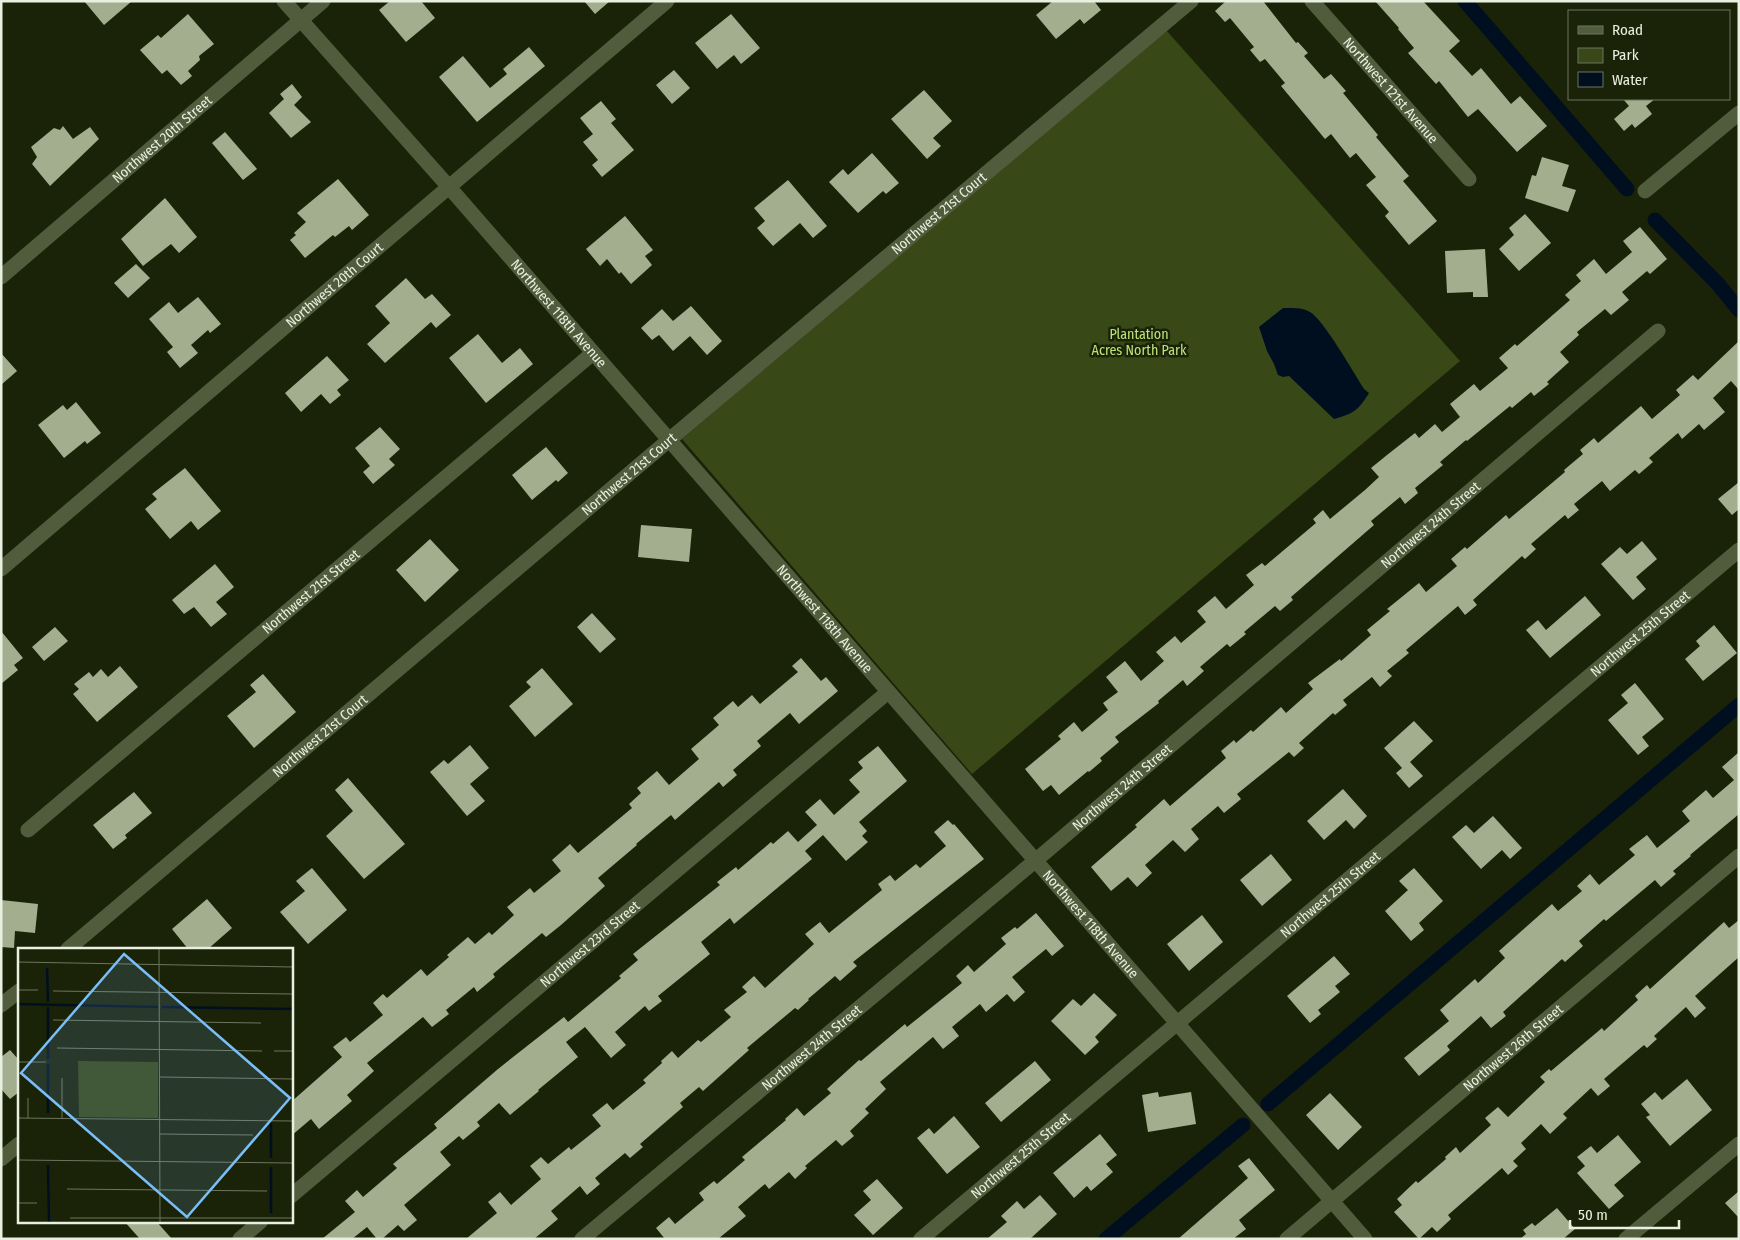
<svg xmlns="http://www.w3.org/2000/svg" width="1740" height="1240" viewBox="0 0 1740 1240" font-family="'Fira Sans Condensed',sans-serif">
  <style>
    .green { fill: #384817 }
    .water { fill: #000f20 }
    .lines { fill: none; stroke-linecap: round; stroke-linejoin: round }
    .canal { stroke: #000f20; stroke-width: 15 }
    .building { fill: #a2ae8e }
    .street { stroke: #515c3d; stroke-width: 15 }
    .labels { text-anchor: middle; dominant-baseline: central; stroke-width: 5; stroke-linejoin: round; paint-order: stroke }
    .street-label { font-size: 14px; fill: #e9f0e0; stroke: #1a2308 }
    .park-label { font-size: 14px; fill: #bde377; stroke: #1a2308 }
    .inset-river { fill: none; stroke: #000f20; stroke-width: 2.5 }
    .inset-road { fill: none; stroke: #6d755e; stroke-width: 1 }
    .view { fill: #7abef8; fill-opacity: 0.15; stroke: #7abef8; stroke-width: 2.5 }
    .inset-edge { fill: none; stroke: #e9f0e0; stroke-width: 2.5 }
  </style>
  <rect width="100%" height="100%" fill="#1a2308"/>
  <!-- green -->
  <path class="green" d="M1166 30 1460 361 972 774 682 439Z"/>
  <!-- water -->
  <path class="water" d="M1283 308C1291 308 1303 307 1310 312 1323 319 1354 373 1364 389L1369 393C1358 411 1354 413 1334 419L1289 376 1283 377 1278 375 1274 364 1267 351 1259 327Z"/>
  <g class="lines">
    <!-- canal -->
    <path class="canal" d="M1465 1 1627 189
      M1655 220 1718 284 1739 310
      M1268 1104 1739 705
      M1106 1239 1243 1125"/>
  </g>
  <!-- building -->
  <path class="building" d="M84 1H132L104 25Z
    M390 1H421L435 18 406 42 379 10Z
    M584 1H610L595 14Z
    M1053 1H1094L1101 10 1084 24 1080 19 1056 39 1036 15Z
    M1226 1H1263L1296 43 1298 42 1308 53 1304 56 1324 79 1331 74 1346 91 1343 93 1378 135 1376 137 1409 176 1403 181 1437 221 1409 245 1385 216 1389 212 1366 185 1376 177 1356 153 1350 158 1331 134 1325 139 1281 86 1285 83 1265 59 1260 62 1250 50 1254 47 1230 18 1225 22 1215 11Z
    M1375 1H1423L1460 41 1449 51 1472 76 1481 68 1511 104 1520 96 1547 126 1517 152 1478 109 1468 117 1439 81 1436 84 1408 53 1414 48 1398 29 1399 28Z
    M188 14 214 44 199 56 200 60 188 71 192 76 181 85 167 70 162 74 140 50 158 35 161 38Z
    M731 14 760 48 741 64 734 55 717 69 695 43Z
    M529 47 545 66 477 122 439 77 463 56 490 88 507 74 503 69Z
    M674 70 690 88 672 104 656 85Z
    M292 84 302 97 294 105 311 122 291 138 269 113 284 99 280 94Z
    M924 90 952 121 933 138 941 146 927 159 891 119Z
    M1623 99H1655L1646 106 1652 114 1635 128 1632 124 1624 131 1614 119 1629 106Z
    M601 101 616 119 611 123 634 150 602 177 592 165 598 160 583 142 593 134 580 118Z
    M63 126 73 139 90 127 99 139 50 186 32 164 37 157 31 147 54 128 60 130Z
    M225 132 257 169 243 180 212 143Z
    M872 153 899 183 886 194 883 191 858 213 829 182 843 169 848 175Z
    M1542 157 1569 165 1562 186 1576 190 1568 212 1525 198 1532 175 1536 176Z
    M338 179 369 215 352 230 349 226 335 237 333 235 305 258 290 240 296 235 294 233 306 222 297 213Z
    M788 180 827 226 813 238 800 223 773 246 757 228 765 221 754 208Z
    M165 198 197 237 179 253 171 244 143 266 121 239Z
    M1525 214 1551 243 1519 271 1499 249 1514 235 1509 228Z
    M625 216 653 250 645 256 652 265 631 284 621 272 619 274 607 259 600 266 586 249Z
    M1640 227 1667 259 1650 274 1647 271 1622 292 1629 300 1611 315 1605 309 1577 332 1579 335 1560 352 1569 362 1547 382 1549 384 1534 396 1531 392 1512 408 1510 406 1467 441 1466 440 1440 462 1443 465 1415 488 1418 493 1405 504 1400 497 1371 521 1374 525 1291 597 1293 600 1280 611 1275 606 1244 632 1246 634 1230 647 1227 644 1200 667 1204 671 1187 686 1183 680 1158 701 1159 703 1115 737 1119 742 1100 758 1102 761 1089 772 1088 771 1059 795 1051 785 1043 791 1025 769 1061 739 1058 736 1074 722 1082 732 1108 710 1103 703 1118 692 1106 677 1125 661 1141 681 1164 661 1156 652 1175 636 1181 643 1206 622 1197 611 1215 596 1226 609 1254 585 1246 575 1262 563 1265 566 1316 523 1313 519 1323 510 1330 519 1365 490 1379 477 1371 468 1387 455 1415 433 1419 438 1435 424 1442 432 1460 417 1450 404 1474 384 1480 391 1508 368 1499 358 1515 344 1517 346 1570 300 1565 295 1581 281 1576 275 1594 259 1606 274 1632 252 1623 241Z
    M1485 249 1488 297H1473V292L1447 293 1445 251Z
    M136 264 150 278 128 298 114 283Z
    M406 278 425 299 432 294 451 315 436 328 431 322 385 363 367 344 390 323 375 306Z
    M198 297 221 324 210 333 208 330 191 345 198 353 180 368 167 352 173 347 149 319 169 302 178 313Z
    M691 306 722 341 707 355 690 336 673 351 659 335 652 340 641 328 662 309 673 321Z
    M478 334 502 363 520 348 533 364 486 403 449 358Z
    M1739 341V390L1731 381 1713 398 1725 412 1704 430 1699 424 1682 439 1678 433 1649 458 1653 462 1639 474 1635 470 1610 491 1602 481 1574 504 1579 510 1568 519 1565 515 1531 544 1536 549 1525 559 1522 556 1473 600 1477 605 1465 615 1458 606 1406 650 1409 653 1387 671 1392 676 1380 687 1372 677 1343 700 1347 705 1335 715 1333 713 1299 743 1304 748 1294 757 1289 752 1237 794 1241 799 1224 813 1218 806 1191 829 1199 839 1185 852 1173 840 1145 865 1152 873 1137 887 1128 877 1111 891 1091 867 1137 827 1135 825 1164 799 1170 806 1226 758 1221 751 1234 740 1236 743 1251 730 1253 732 1281 707 1286 713 1313 689 1308 683 1340 659 1341 661 1371 635 1367 630 1390 611 1387 609 1419 583 1426 592 1457 566 1451 559 1465 547 1467 549 1506 515 1509 519 1565 472 1564 470 1583 454 1580 450 1594 438 1598 443 1641 406 1652 419 1680 395 1676 390 1693 375 1698 380Z
    M1 353 17 371 1 385Z
    M327 356 349 380 337 390 341 395 330 404 321 394 301 412 285 393Z
    M76 402 101 433 87 444 85 441 64 458 38 425 63 405 67 410Z
    M380 427 400 449 389 459 395 465 373 484 363 472 370 466 355 448Z
    M546 447 568 473 558 482 556 480 532 500 512 475Z
    M185 468 221 511 198 530 191 521 170 539 145 509 157 499 152 494Z
    M1739 482V509L1732 515 1718 499Z
    M641 525 692 529 689 562 638 557Z
    M430 539 459 570 425 602 396 570Z
    M1642 541 1657 559 1636 577 1646 589 1633 600 1601 564 1620 547 1627 554Z
    M215 564 234 587 216 602 227 614 211 627 194 607 184 614 172 600Z
    M1585 596 1601 615 1550 658 1526 630 1538 620 1546 630Z
    M592 613 616 639 600 653 577 627Z
    M1714 625 1737 653 1703 681 1685 659 1700 646 1696 641Z
    M55 627 68 641 44 661 32 647Z
    M1 631 23 658 14 665 18 670 1 684Z
    M801 658 821 681 826 677 838 691 799 724 790 713 757 741 761 746 733 770 737 775 723 787 719 782 675 820 671 815 636 844 637 845 598 878 605 886 561 925 546 937 542 933 493 974 495 977 477 992 474 987 446 1010 449 1014 432 1027 423 1017 367 1063 374 1071 347 1095 352 1101 319 1129 311 1119 291 1136V1102L342 1057 333 1047 346 1037 350 1042 383 1015 373 1003 383 994 387 998 421 969 427 976 449 957 447 955 468 937 475 944 489 932 492 935 514 915 507 907 530 888 534 893 561 871 552 860 570 844 578 853 632 808 629 804 641 793 637 788 657 771 669 785 699 759 691 749 719 725 713 718 733 701 738 707 752 695 760 704 798 672 792 666Z
    M120 666 138 687 97 722 73 694 79 689 74 684 89 672 93 677 101 669 108 677Z
    M542 668 573 704 535 737 509 706 531 687 526 682Z
    M263 674 296 712 254 748 227 716 256 692 250 685Z
    M1635 683 1664 719 1642 737 1649 746 1638 755 1608 720 1628 703 1621 695Z
    M1414 721 1433 741 1410 762 1423 776 1409 788 1396 773 1402 768 1384 748Z
    M470 745 489 768 470 784 485 801 467 816 430 772 444 760 448 764Z
    M878 746 907 781 859 822 867 831 862 836 868 842 846 861 823 835 805 851 812 859 734 924 730 918 701 942 710 954 658 996 662 1001 649 1011 645 1006 615 1032 626 1045 611 1058 585 1027 566 1042 578 1057 538 1090 539 1091 510 1115 499 1103 477 1122 480 1126 463 1140 459 1136 440 1152 451 1165 404 1205 417 1220 404 1231 398 1225 382 1239H377L367 1227 352 1239H322L355 1212 345 1201 357 1190 363 1197 397 1168 393 1164 437 1128 434 1124 498 1069 564 1017 568 1022 621 978 619 976 638 960 633 954 720 885 717 882 736 867 738 870 771 842 773 844 788 831 798 842 817 825 805 812 820 799 834 815 860 792 849 780 863 768 858 762Z
    M1739 752V814L1690 855 1691 856 1673 871 1676 874 1661 887 1655 880 1606 921 1604 919 1579 941 1583 946 1565 962 1562 959 1503 1012 1506 1016 1491 1028 1481 1016 1447 1046 1450 1050 1419 1076 1404 1058 1449 1021 1440 1010 1475 979 1478 983 1505 958 1499 951 1552 904 1558 911 1582 891 1577 886 1590 874 1599 885 1635 855 1629 849 1647 835 1657 848 1690 821 1682 811 1706 790 1713 798 1734 780 1722 767Z
    M348 778 405 844 364 879 326 836 353 811 335 790Z
    M1343 789 1367 816 1354 829 1346 820 1324 840 1307 821Z
    M134 792 152 813 125 835 127 838 113 849 93 825Z
    M1493 816 1522 848 1510 859 1502 850 1481 869 1452 837 1466 825 1474 833Z
    M948 820 953 825 954 824 984 859 853 962 857 966 840 981 835 976 808 999 809 1000 798 1010 795 1008 747 1048 749 1050 703 1091 699 1087 680 1103 683 1107 640 1144 643 1147 630 1158 625 1153 595 1178 600 1184 587 1195 580 1186 551 1211 558 1219 534 1239H466L497 1213 488 1202 500 1192 511 1205 541 1179 530 1166 541 1157 548 1164 569 1147 571 1150 601 1126 592 1115 607 1103 613 1110 646 1083 643 1080 662 1063 661 1061 672 1051 678 1058 698 1040 701 1042 731 1017 724 1010 747 992 742 987 754 976 765 988 814 944 805 934 820 922 829 933 882 890 878 884 890 875 895 881 916 864 920 868 946 846 934 832Z
    M1271 854 1292 880 1262 906 1240 880Z
    M312 868 347 910 308 944 280 912 305 891 296 881Z
    M1414 868 1443 901 1419 923 1424 930 1411 941 1385 911 1408 890 1399 881Z
    M207 899 232 928 208 949H188L172 929Z
    M1 900 38 904 35 933 15 931 14 948 1 947Z
    M1036 913 1064 946 1052 956 1046 949 1012 977 1025 992 1014 1002 1007 994 986 1012 980 1004 952 1027 959 1036 943 1049 933 1037 880 1082 886 1089 865 1109 869 1113 850 1131 854 1136 842 1146 836 1140 805 1166 807 1168 795 1179 789 1172 769 1189 765 1184 738 1207 746 1216 718 1239H665L656 1228 669 1217 675 1224 704 1200 699 1193 714 1181 717 1184 745 1160 742 1157 786 1120 785 1119 797 1108 804 1116 831 1093 827 1089 859 1060 861 1061 905 1024 907 1027 962 983 956 976 968 965 974 972 1006 944 1001 938 1015 927 1017 929Z
    M1202 915 1223 942 1189 971 1167 944Z
    M1739 920V957L1695 996 1706 1008 1695 1018 1686 1007 1654 1036 1657 1039 1647 1048 1644 1045 1604 1079 1610 1086 1598 1096 1591 1088 1563 1114 1567 1118 1550 1134 1541 1124 1521 1143 1526 1149 1513 1161 1518 1166 1508 1175 1502 1168 1448 1215 1451 1219 1437 1232 1432 1227 1419 1239 1394 1212 1402 1205 1397 1199 1416 1181 1418 1183 1446 1159 1445 1157 1456 1147 1460 1153 1491 1125 1485 1118 1498 1107 1508 1117 1545 1082 1540 1077 1549 1069 1551 1071 1602 1028 1604 1031 1638 1000 1635 996 1647 985 1650 989 1724 922 1729 928Z
    M1334 956 1350 974 1335 986 1340 992 1318 1010 1321 1014 1310 1023 1287 996Z
    M1094 993 1117 1015 1095 1037 1099 1042 1085 1055 1051 1021 1073 999 1081 1006Z
    M10 1050 19 1060V1092L10 1099 1 1089V1057Z
    M1035 1061 1051 1080 1001 1122 985 1103Z
    M1687 1079 1712 1110 1670 1146 1646 1117 1650 1115 1641 1104 1655 1092 1662 1100Z
    M1158 1092 1159 1097 1191 1092 1196 1124 1148 1132 1142 1095Z
    M1330 1093 1362 1127 1338 1150 1306 1115Z
    M954 1116 980 1147 947 1174 917 1138 929 1128 934 1134Z
    M1100 1134 1117 1155 1106 1164 1113 1172 1091 1191 1087 1186 1074 1198 1053 1173Z
    M1618 1135 1641 1162 1614 1185 1624 1196 1609 1209 1577 1173 1585 1166 1577 1157 1591 1146 1597 1153Z
    M1249 1158 1275 1190 1239 1220 1246 1229 1233 1239H1178L1248 1178 1238 1166Z
    M877 1179 903 1208 873 1235 854 1215 871 1200 863 1191Z
    M1739 1191V1218L1725 1203Z
    M1040 1195 1057 1214 1030 1239H987L1007 1222 1001 1216 1017 1201 1024 1209Z
    M1557 1208 1575 1229 1563 1239H1520L1526 1234 1523 1230 1532 1223 1535 1226Z
    M124 1221H156L172 1239H140Z"/>
  <g class="lines">
    <!-- street -->
    <g class="street">
      <path id="s1" d="M284 1 449 187 1365 1239"/>
      <path id="s2" d="M1312 1 1469 179"/>
      <path d="M1645 191 1739 113"/>
      <path id="s3" d="M1 277 323 1"/>
      <path id="s4" d="M1 569 667 1"/>
      <path id="s5" d="M28 830 593 353"/>
      <path id="s6" d="M68 949 669 440 1191 1"/>
      <path d="M1 1005 19 991"/>
      <path d="M1 1159 19 1144"/>
      <path id="s7" d="M291 1196 888 692"/>
      <path d="M240 1239 261 1221"/>
      <path id="s8" d="M582 1239 1035 861 1658 331"/>
      <path id="s9" d="M921 1239 1739 550"/>
      <path id="s10" d="M1287 1239 1739 856"/>
      <path d="M1626 1239 1739 1144"/>
    </g>
  </g>
  <g class="labels">
    <!-- street labels -->
    <g class="street-label">
      <text stroke="none"><textPath href="#s2" startOffset="119">Northwest 121st Avenue</textPath></text>
      <text stroke="none"><textPath href="#s3" startOffset="212">Northwest 20th Street</textPath></text>
      <text stroke="none"><textPath href="#s6" startOffset="1140">Northwest 21st Court</textPath></text>
      <text stroke="none"><textPath href="#s4" startOffset="438">Northwest 20th Court</textPath></text>
      <text stroke="none"><textPath href="#s1" startOffset="416">Northwest 118th Avenue</textPath></text>
      <text stroke="none"><textPath href="#s6" startOffset="735">Northwest 21st Court</textPath></text>
      <text stroke="none"><textPath href="#s8" startOffset="1109">Northwest 24th Street</textPath></text>
      <text stroke="none"><textPath href="#s5" startOffset="370">Northwest 21st Street</textPath></text>
      <text stroke="none"><textPath href="#s1" startOffset="821">Northwest 118th Avenue</textPath></text>
      <text stroke="none"><textPath href="#s9" startOffset="940">Northwest 25th Street</textPath></text>
      <text stroke="none"><textPath href="#s6" startOffset="330">Northwest 21st Court</textPath></text>
      <text stroke="none"><textPath href="#s8" startOffset="704">Northwest 24th Street</textPath></text>
      <text stroke="none"><textPath href="#s9" startOffset="535">Northwest 25th Street</textPath></text>
      <text stroke="none"><textPath href="#s1" startOffset="1226">Northwest 118th Avenue</textPath></text>
      <text stroke="none"><textPath href="#s7" startOffset="391">Northwest 23rd Street</textPath></text>
      <text stroke="none"><textPath href="#s8" startOffset="299">Northwest 24th Street</textPath></text>
      <text stroke="none"><textPath href="#s10" startOffset="296">Northwest 26th Street</textPath></text>
      <text stroke="none"><textPath href="#s9" startOffset="130">Northwest 25th Street</textPath></text>
    </g>
    <!-- park labels -->
    <g class="park-label">
      <text x="1139" y="334">Plantation<tspan x="1139" dy="16">Acres North Park</tspan></text>
    </g>
  </g>
  <!-- overview -->
  <g transform="translate(18 948)">
    <rect width="275" height="275" fill="#1a2308"/>
    <path d="M60 113 140 114V170L61 169Z" fill="#384817"/>
    <path class="inset-river" d="M29 20 30 54M0 56 140 59M144 59 275 61M30 111V59M30 165V116M253 210V175M30 217 31 274M253 265V219"/>
    <path class="inset-road" d="M141 1 142 274M0 14 275 19M0 42H20M35 43 275 46M35 72 243 75M39 100 244 103M256 103H275M0 114H28M142 129 275 131M44 130V170M0 170 275 173M10 170V150M142 186 235 187M0 212 275 215M49 241 249 243M0 255H19M52 270H275"/>
    <path class="view" d="M106 6 272 150 169 269 3 125Z"/>
    <rect width="275" height="275" class="inset-edge"/>
  </g>
  <!-- border -->
  <rect width="1740" height="1240" fill="none" stroke="#e9f0e0" stroke-width="5"/>
  <!-- legend -->
  <rect x="1568" y="10" width="162" height="90" fill="#1a2308" stroke="#6d755e"/>
  <rect x="1578" y="26" width="25" height="8" fill="#515c3d" stroke="#6d755e"/>
  <text x="1612" y="35" font-size="15" fill="#e9f0e0">Road</text>
  <rect x="1578" y="48" width="25" height="15" fill="#384817" stroke="#6d755e"/>
  <text x="1612" y="60" font-size="15" fill="#e9f0e0">Park</text>
  <rect x="1578" y="72" width="25" height="15" fill="#000f20" stroke="#6d755e"/>
  <text x="1612" y="85" font-size="15" fill="#e9f0e0">Water</text>
  <!-- scale -->
  <path d="M1570 1220v8h109v-8" fill="none" stroke="#e9f0e0" stroke-width="2.5"/>
  <text x="1578" y="1220" font-size="15" fill="#e9f0e0" stroke="#1a2308" stroke-width="4" paint-order="stroke">50 m</text>
</svg>
